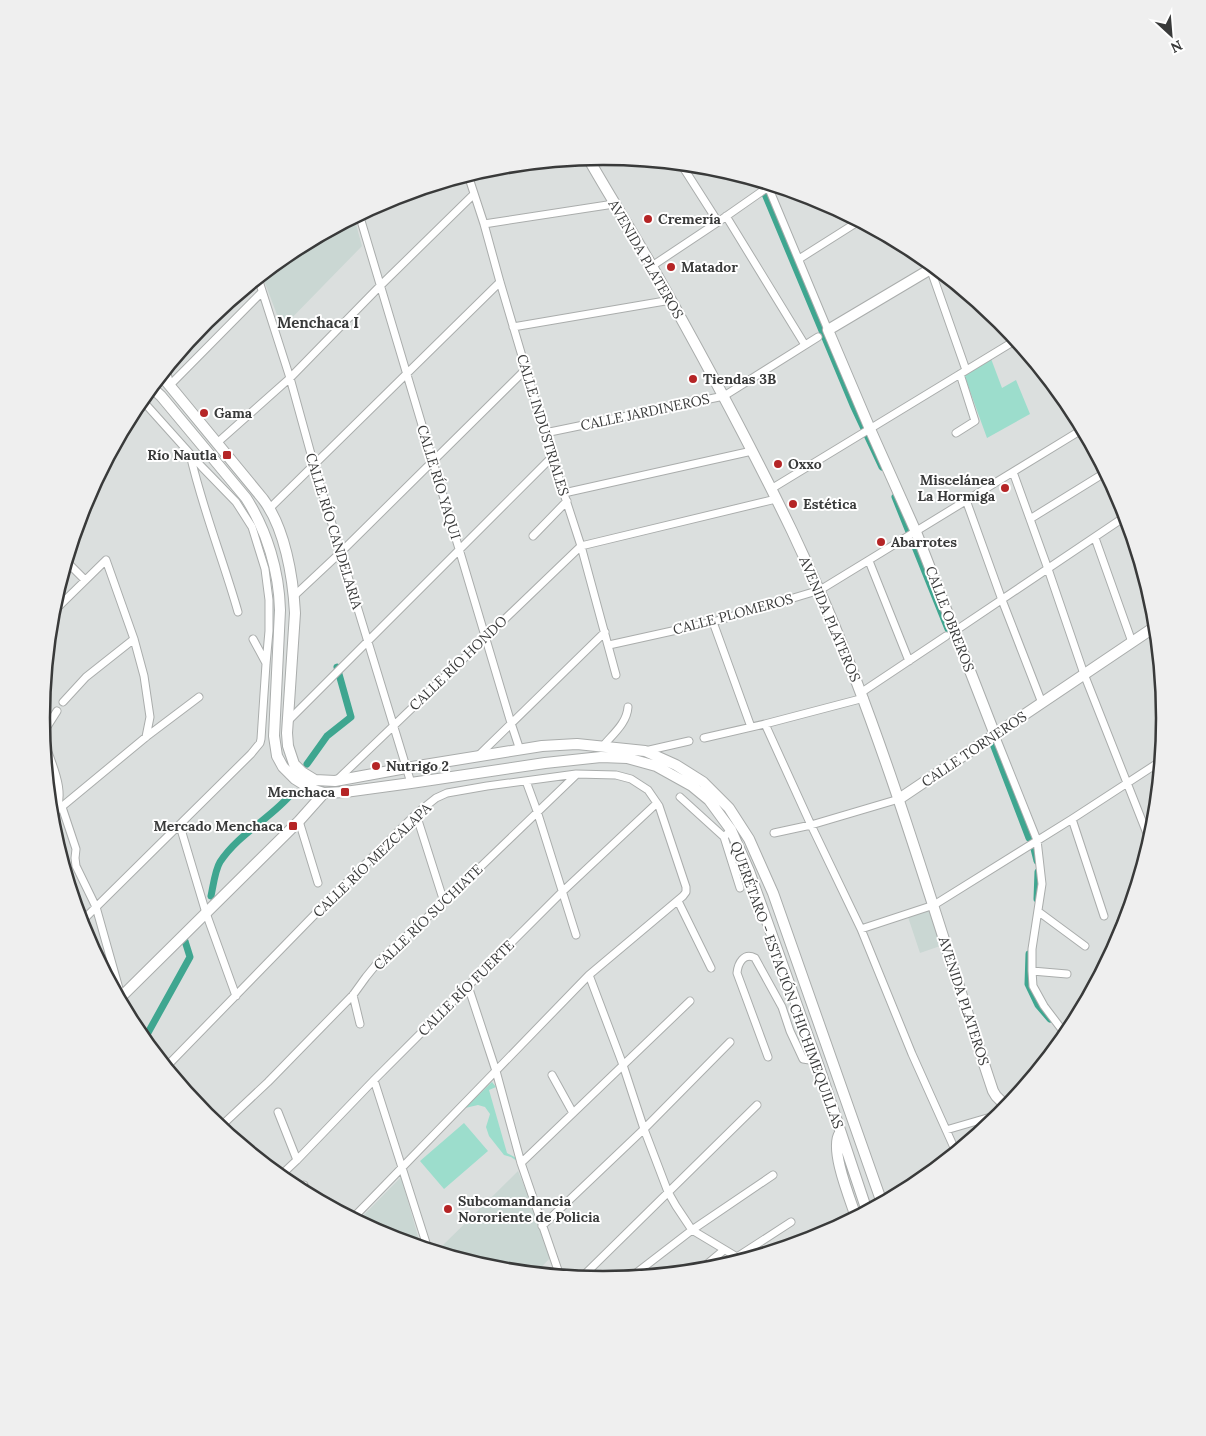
<svg xmlns="http://www.w3.org/2000/svg" width="1206" height="1436" viewBox="0 0 1206 1436" font-family="Lora,serif">
  <style>
    .built { fill: #cad7d3 }
    .green { fill: #9cddcc }
    .lines { fill: none; stroke-linecap: round; stroke-linejoin: round }
    .canal { stroke: #3fa690; stroke-width: 7 }
    .street-casing { stroke: #aaadac; stroke-width: 9 }
    .secondary-casing { stroke: #aaadac; stroke-width: 12 }
    .street { stroke: #fff; stroke-width: 7 }
    .secondary { stroke: #fff; stroke-width: 10 }
    .poi-dot { fill: #b52526; stroke: #fff; stroke-width: 2 }
    .labels { text-anchor: middle; dominant-baseline: central; stroke-width: 4; stroke-linejoin: round; paint-order: stroke }
    .poi-label { font-size: 14px; font-weight: bold; fill: #393a3a; stroke: #fff; text-anchor: start }
    .street-label { font-size: 14px; fill: #393a3a; stroke: #fff }
    .neighbourhood-label { font-size: 15px; font-weight: bold; fill: #393a3a; stroke: #fff }
    .rim { fill: none; stroke: #393a3a; stroke-width: 2.5 }
  </style>
  <rect width="100%" height="100%" fill="#dbdfde"/>
  <!-- built -->
  <path class="built" d="M354 217 362 246 282 328 262 275 291 251Z
    M932 910 943 945 920 953 908 917 924 911Z
    M518 1171 541 1227 550 1258 536 1273 493 1269 436 1252Z
    M401 1177 421 1247 388 1237 358 1221Z"/>
  <!-- green -->
  <path class="green" d="M990 356 1002 388 1016 380 1030 414 987 438 963 372Z
    M492 1082 496 1087 489 1090 507 1153 518 1159 520 1163 511 1157 504 1155 489 1136 486 1127 490 1114 485 1107 478 1105 465 1108Z
    M464 1123 488 1151 444 1189 420 1161Z"/>
  <g class="lines">
    <!-- canal -->
    <path class="canal" d="M760 182 853 405 882 467
      M895 497 948 629
      M993 744 1029 838
      M307 764 327 736 351 717 337 667
      M1034 849 1037 861
      M211 896C213 887 215 870 220 862 239 833 272 818 293 792
      M1037 899 1038 872
      M1029 954 1028 984 1038 1005 1050 1019
      M144 1040 190 957 185 941"/>
    <defs>
      <path id="street" d="M681 164 718 222
        M468 175 484 224 500 282 552 457 581 546 616 675
        M767 184 828 330
        M359 214 511 723 520 750
        M726 216 805 345
        M484 224 614 204
        M799 259 859 221
        M928 262 966 370
        M652 266 718 222 771 185
        M258 278 290 378 314 465 411 783
        M513 327 671 300
        M166 370 170 385 262 292
        M545 433 724 396 818 337
        M956 433 975 421 960 374
        M217 443 290 378 380 286 474 194
        M190 454C202 508 223 559 238 612
        M1013 472 1048 569 1084 674 1150 841
        M771 489 1016 340
        M564 493 752 451
        M966 500 1002 600 1042 703
        M270 508 500 282
        M1030 519 1106 472
        M533 536 567 501
        M1095 538 1132 642
        M581 546 776 499
        M66 561 85 580
        M869 561 909 661
        M294 596 341 552 526 369
        M52 613 106 560 134 639 144 676 150 717 146 737
        M713 622 751 727
        M955 631 1126 516
        M253 639 266 663
        M609 645 713 622 820 590 1083 429
        M862 692 946 636
        M63 702 86 677 134 639
        M288 721 552 457
        M765 724 811 825 861 929 912 1054 956 1152
        M43 733 57 711
        M995 735 1037 840 1042 884 1032 949V971L1033 986 1044 1006 1066 1035
        M704 738 765 724 864 698
        M603 746C613 734 627 723 628 707
        M645 751 689 741
        M478 756 605 632
        M336 781 581 546
        M526 781 537 811 576 935
        M680 797 724 837 731 830
        M62 807 76 849 75 858 76 866 96 907 125 1010
        M59 809 146 737 199 697
        M416 814 444 902
        M1072 819 1104 916
        M299 821 318 883
        M180 826 206 913 236 996
        M774 833 811 825 899 799
        M724 837 740 888
        M678 901 711 968
        M1039 912 1085 946
        M81 922 251 754 260 743 261 739 266 664 269 631V600L265 569 252 527 236 502 202 467 141 399
        M861 929 934 905 1072 819 1161 761
        M1032 971 1067 974
        M589 975 623 1065 644 1129 668 1192 676 1206 692 1230 742 1260
        M468 986 496 1071 521 1163 560 1276
        M353 995 360 1024
        M768 1057 737 973C738 963 744 952 755 958L782 1007 790 1031 803 1059 816 1061
        M166 1067 325 904 416 814 436 798 447 793 487 786 576 774 616 775 631 779 648 790 659 806 686 887V892L683 896 589 975 353 1218
        M552 1075 573 1113
        M374 1080 428 1249
        M278 1112 297 1160
        M220 1127 268 1082 353 995 366 977 379 961 444 902 576 775
        M946 1130 1001 1114
        M521 1163 690 1001
        M280 1176 297 1160 374 1080 562 892 657 803
        M304 1185 307 1194
        M542 1226 644 1129 730 1042
        M737 1257 791 1222
        M700 1270 724 1250
        M631 1277 692 1230 773 1175
        M581 1278 757 1105"/>
      <path id="secondary" d="M588 158C609 195 632 231 653 268 702 355 749 442 792 531 803 555 814 578 824 601 892 760 938 927 993 1091L996 1096 1007 1107
        M934 267 828 330 870 429 916 532 995 735
        M161 375 263 499C285 528 293 577 295 613L287 733 288 746 294 764 302 772 315 780 335 781 406 768 542 746 577 744 645 751 676 765 703 782 729 808 749 839 773 893 882 1203
        M151 387 161 396 246 498C267 531 279 571 280 610L274 736 277 756 283 767 295 779 311 789 324 793 345 792 411 783 545 763 601 757 627 758 656 766 692 786 709 800 731 830 749 871 819 1067 867 1211
        M44 746C52 768 66 796 51 818
        M899 799 1156 626
        M119 999 299 821 324 793
        M840 1133C829 1148 850 1199 856 1217"/>
    </defs>
    <!-- street casing -->
    <use href="#street" class="street-casing"/>
    <!-- secondary casing -->
    <use href="#secondary" class="secondary-casing"/>
    <!-- street -->
    <use href="#street" class="street"/>
    <!-- secondary -->
    <use href="#secondary" class="secondary"/>
  </g>
  <!-- markers -->
  <g class="poi-dot">
    <circle cx="648" cy="219" r="5"/>
    <circle cx="671" cy="267" r="5"/>
    <circle cx="693" cy="379" r="5"/>
    <circle cx="204" cy="413" r="5"/>
    <rect x="222" y="450" width="10" height="10" rx="2.5"/>
    <circle cx="778" cy="464" r="5"/>
    <circle cx="1005" cy="488" r="5"/>
    <circle cx="793" cy="504" r="5"/>
    <circle cx="881" cy="542" r="5"/>
    <circle cx="376" cy="766" r="5"/>
    <rect x="340" y="787" width="10" height="10" rx="2.5"/>
    <rect x="288" y="821" width="10" height="10" rx="2.5"/>
    <circle cx="448" cy="1209" r="5"/>
  </g>
  <g class="labels">
    <!-- poi labels -->
    <g class="poi-label">
      <text x="658" y="219">Cremería</text>
      <text x="681" y="267">Matador</text>
      <text x="703" y="379">Tiendas 3B</text>
      <text x="214" y="413">Gama</text>
      <text x="217" y="455" text-anchor="end">Río Nautla</text>
      <text x="788" y="464">Oxxo</text>
      <text x="995" y="480" text-anchor="end">Miscelánea<tspan x="995" dy="16">La Hormiga</tspan></text>
      <text x="803" y="504">Estética</text>
      <text x="891" y="542">Abarrotes</text>
      <text x="386" y="766">Nutrigo 2</text>
      <text x="335" y="792" text-anchor="end">Menchaca</text>
      <text x="283" y="826" text-anchor="end">Mercado Menchaca</text>
      <text x="458" y="1201">Subcomandancia<tspan x="458" dy="16">Nororiente de Policia</tspan></text>
    </g>
    <!-- street labels -->
    <g class="street-label">
      <text transform="translate(646 259) rotate(60)">AVENIDA PLATEROS</text>
      <text transform="translate(645 412) rotate(-12)">CALLE JARDINEROS</text>
      <text transform="translate(543 425) rotate(73)">CALLE INDUSTRIALES</text>
      <text transform="translate(439 482) rotate(73)">CALLE RÍO YAQUI</text>
      <text transform="translate(334 531) rotate(73)">CALLE RÍO CANDELARIA</text>
      <text transform="translate(733 614) rotate(-15)">CALLE PLOMEROS</text>
      <text transform="translate(830 619) rotate(67)">AVENIDA PLATEROS</text>
      <text transform="translate(950 619) rotate(69)">CALLE OBREROS</text>
      <text transform="translate(458 663) rotate(-44)">CALLE RÍO HONDO</text>
      <text transform="translate(974 749) rotate(-34)">CALLE TORNEROS</text>
      <text transform="translate(372 860) rotate(-44)">CALLE RÍO MEZCALAPA</text>
      <text transform="translate(428 917) rotate(-44)">CALLE RÍO SUCHIATE</text>
      <text transform="translate(787 985) rotate(70)">QUERÉTARO - ESTACIÓN CHICHIMEQUILLAS</text>
      <text transform="translate(466 988) rotate(-45)">CALLE RÍO FUERTE</text>
      <text transform="translate(964 1001) rotate(72)">AVENIDA PLATEROS</text>
    </g>
    <!-- neighbourhood labels -->
    <g class="neighbourhood-label">
      <text x="318" y="322">Menchaca I</text>
    </g>
  </g>
  <!-- crop -->
  <path d="M0 0H1206V1436H0ZM50 718a553 553 0 1 1 1106 0a553 553 0 1 1-1106 0Z" fill="#efefef" fill-rule="evenodd"/>
  <path class="rim" d="M50 718a553 553 0 1 1 1106 0a553 553 0 1 1-1106 0Z"/>
  <!-- north arrow -->
  <g transform="translate(1171 35) rotate(154)" stroke="#ffffff" stroke-width="4" paint-order="stroke">
  <path d="M0-4L9 19L0 12L-9 19Z" fill="#393a3a"/>
  <text y="-8" font-size="14" font-weight="bold" text-anchor="middle" fill="#393a3a">N</text>
  </g>
</svg>
